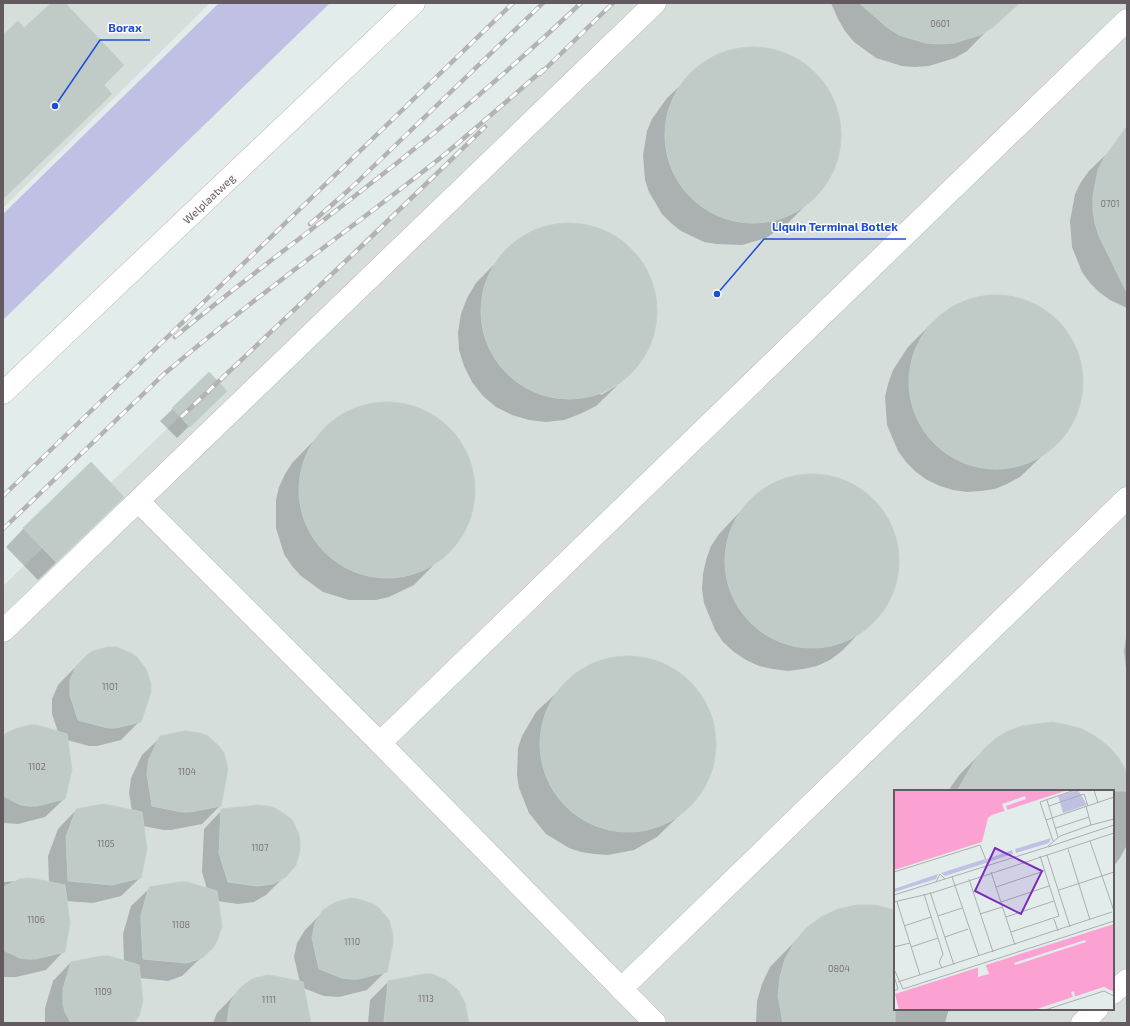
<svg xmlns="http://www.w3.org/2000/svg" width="1130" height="1026" viewBox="0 0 1130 1026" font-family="'Exo 2',sans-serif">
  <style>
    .industrial { fill: #d6dedc; fill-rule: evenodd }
    .green { fill: #c0bfe4 }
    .shadow { fill: #0003 }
    .building { fill: #c0cac7; stroke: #c0d1cc }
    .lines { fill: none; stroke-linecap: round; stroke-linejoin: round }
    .minor-casing { stroke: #beb7b9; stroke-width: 23 }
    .minor { stroke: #fff; stroke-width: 22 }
    .rail-casing { stroke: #b4b3b4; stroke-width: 4.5 }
    .rail { stroke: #fff; stroke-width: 3; stroke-dasharray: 9; stroke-linecap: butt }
    .labels { text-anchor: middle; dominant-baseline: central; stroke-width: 3; stroke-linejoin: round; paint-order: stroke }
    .number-label { font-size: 9px; fill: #7a7678 }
    .street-label { font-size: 11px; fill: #625a5e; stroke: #fff }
    .inset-road { fill: none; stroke: #abaeaf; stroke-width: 1 }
    .view { fill: #7b2cbf; fill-opacity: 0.15; stroke: #7b2cbf; stroke-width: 2 }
    .inset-edge { fill: none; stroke: #625a5e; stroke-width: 2 }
    .leader { fill: none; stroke: #1d4ed8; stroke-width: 1.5 }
    .callout-dot { fill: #1d4ed8; stroke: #fff; stroke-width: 1.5 }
    .callout-label { font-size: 12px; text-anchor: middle; font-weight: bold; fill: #1d4ed8; stroke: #fff; stroke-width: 3; stroke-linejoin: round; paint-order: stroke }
  </style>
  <rect width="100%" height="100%" fill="#e2edeb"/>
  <!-- industrial -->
  <path class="industrial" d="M3 3H210L3 208Z
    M611 3H1127V1023H3V586ZM895 791H1113V1009H895Z"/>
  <!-- green -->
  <path class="green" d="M219 3H330L3 320V214Z"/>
  <!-- shadow -->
  <path class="shadow" d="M831 3H1013L1010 7 967 51 955 58 929 66 915 67 902 66 876 58 854 42 845 31 838 19Z
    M760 48 773 50 796 59 807 66 824 85 836 107 840 132 837 157 827 180 811 200 787 224 766 238 742 245 716 244 704 242 681 231 671 223 662 214 649 192 645 180 643 155 647 131 652 119 667 98 701 66 723 54 735 50Z
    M1127 134V308L1110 300 1099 292 1090 283 1082 272 1072 247 1070 221 1075 194 1081 182 1089 171Z
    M577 224 594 228 610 234 625 244 637 257 647 272 653 288 656 306 655 323 651 340 644 356 633 370 619 384V382L600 393 601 395 618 385 596 406 580 414 564 420 546 422 529 420 512 415 496 407 483 396 472 382 464 366 459 350 458 332 461 314 467 298 476 283 512 246 526 236 542 228 559 225Z
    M994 295 1021 299 1034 304 1057 320 1066 330 1073 343 1078 355 1081 369V397L1077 410 1072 423 1064 435 1020 477 1007 484 995 489 981 491 967 492 953 490 940 486 927 480 916 472 906 462 898 451 887 425 885 397 888 384 893 370 908 347 932 323 954 306 967 300 980 297Z
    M209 374 225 391 177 438 160 421Z
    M387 403 401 404 426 412 438 419 449 428 457 439 470 463 474 490 473 504 470 517 457 541 414 585 389 597 376 600H349L323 592 301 576 292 566 284 554 276 528V500L279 487 285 474 292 463 335 419 360 407 373 404Z
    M805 475 819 476 833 478 847 482 860 490 871 499 881 510 889 522 894 535 897 550 896 579 892 593 885 606 842 651 830 660 817 666 803 669 788 671 773 669 759 666 746 660 734 652 723 642 715 630 704 603 702 589 703 574 706 560 711 546 719 534 752 499 764 490 777 483 790 478Z
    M105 515 38 580 6 547 24 528Z
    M1127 631V676L1124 651Z
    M87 655 140 721 121 740 97 746H89L67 740 64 799 45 817 18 824 3 823V738L58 732 52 714V699L58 685Z
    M631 656 657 661 669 667 690 683 706 704 711 716 715 743 711 769 707 782 691 804 657 837 634 850 608 855 594 854 581 852 569 848 546 834 529 813 519 788 517 775 518 748 522 736 536 712 580 671 591 664 617 657Z
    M161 737 220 806 202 824 171 830H164L143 826 140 878 121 896 93 903 66 901 64 951 46 970 16 977H3V882L36 880 49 883 48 856 58 829 76 810 132 811 129 793 131 778 142 755Z
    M984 750 1127 775V845L1120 858 1113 867V791H948L960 774Z
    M222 810 285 876 266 895 254 902 238 904 217 901 207 952 182 976 168 981 140 978 142 993 141 1008 132 1023H45V1008L53 981 71 962H124L123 934 131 906 150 888 207 889 202 872 204 829Z
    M324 911 386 971 367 990 339 997 324 996 303 988 308 1023H213L217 1013 246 983 260 977 300 983 294 957 297 943 305 930Z
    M895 911V1009H949L945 1023H756L757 1001 762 984 770 967 807 929Z
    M389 981 464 1023H368L370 1000Z"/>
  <!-- building -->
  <path class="building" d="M51 3H65L124 65 104 85 112 94 3 199V35L18 21 24 28Z
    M859 3H1020L992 28 980 35 954 43 939 44 926 43 899 35 888 28Z
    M665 135a88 88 0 1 1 176 0a88 88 0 1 1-176 0Z
    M1127 126V293L1099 236 1095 223 1093 210V197L1098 170 1104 158Z
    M481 311a88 88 0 1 1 176 0a88 88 0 1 1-176 0Z
    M909 382a87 87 0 1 1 174 0a87 87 0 1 1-174 0Z
    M209 372 227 391 190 427 172 408Z
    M299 490a88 88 0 1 1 176 0a88 88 0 1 1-176 0Z
    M91 462 124 497 56 562 23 528Z
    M725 561a87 87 0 1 1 174 0a87 87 0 1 1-174 0Z
    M108 647H116L131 653 137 657 146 669 151 684V692L141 722 116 728H108L78 720 70 695V680L76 666 87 655 93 651Z
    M540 744a88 88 0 1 1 176 0a88 88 0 1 1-176 0Z
    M1052 722 1067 725 1082 729 1095 736 1108 746 1118 757 1127 772V791H957L974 762 983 750 995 739 1008 731 1022 726Z
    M30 725H37L67 734 72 770 65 799 37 806H29L21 805 3 796V735L15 729Z
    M185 731 200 733 208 736 219 746 224 753 228 768 221 806 190 812H182L152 806 147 774 149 759 160 736Z
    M104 804 142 812 147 849 141 878 112 885 68 881 66 837 76 809Z
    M258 805 273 807 286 815 292 820 299 834 300 842V850L296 865 286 877 273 884 257 886 228 882 219 853 221 809Z
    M28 878 36 879 65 885 70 923 65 952 35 959H28L20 958 3 950V887L20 879Z
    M179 882H187L217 891 222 926 217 941 213 948 202 958 187 963 143 959 141 922V915L149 887Z
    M351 898 358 899 373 904 379 908 389 920 393 935V943L387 972 358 979H350L342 978 319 969 312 938 315 923 323 910 329 906 336 902Z
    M857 905H875L895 910V1023H783L778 996 780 977 785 959 794 943 806 928 821 917 838 909Z
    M101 956H109L139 965 143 1001 139 1016 134 1023H71L65 1012 63 1004V989L71 962Z
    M424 974H432L446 980 458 990 465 1003 469 1023H384L388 981Z
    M267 975 275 976 303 982 311 1023H227L229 1008 231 1001 240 988 252 979Z"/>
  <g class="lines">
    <defs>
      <g id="minor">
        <path id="s1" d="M3 393 414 3"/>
        <path d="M138 501 380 743 655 1023"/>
        <path d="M3 631 655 3"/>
        <path d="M380 743 1127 20"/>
        <path d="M621 989 1127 498"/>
        <path d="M1113 993 1127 980"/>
        <path d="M1082 1023 1097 1009"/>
      </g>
    </defs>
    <!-- minor casing -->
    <use href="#minor" class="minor-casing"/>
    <!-- minor -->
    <use href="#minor" class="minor"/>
    <defs>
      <path id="rail" d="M540 74 613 3
        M310 224 351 188 543 3
        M175 337C234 287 296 242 356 195 434 135 509 71 581 3
        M181 417 367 241 485 127
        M3 496 513 3
        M3 529 164 374C253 298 348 231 439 159 474 130 508 100 543 70"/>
    </defs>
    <!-- rail casing -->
    <use href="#rail" class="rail-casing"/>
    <!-- rail -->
    <use href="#rail" class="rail"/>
  </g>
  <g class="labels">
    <!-- number labels -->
    <g class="number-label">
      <text x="940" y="23">0601</text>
      <text x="1110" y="203">0701</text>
      <text x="110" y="686">1101</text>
      <text x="37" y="766">1102</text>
      <text x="187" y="771">1104</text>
      <text x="106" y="843">1105</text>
      <text x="260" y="847">1107</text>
      <text x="36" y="919">1106</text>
      <text x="181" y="924">1108</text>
      <text x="352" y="941">1110</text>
      <text x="839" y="968">0804</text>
      <text x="103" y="991">1109</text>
      <text x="426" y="998">1113</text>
      <text x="269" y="999">1111</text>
    </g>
    <!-- street labels -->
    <g class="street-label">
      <text stroke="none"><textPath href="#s1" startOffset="283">Welplaatweg</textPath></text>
    </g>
  </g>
  <!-- overview -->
  <g transform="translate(894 790)">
    <rect width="220" height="220" fill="#e2edeb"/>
    <path d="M184 0 193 15 169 23 164 6ZM157 48 155 53 122 63 121 59ZM118 60 119 64 94 72 93 69ZM91 69 92 73 51 86 47 83ZM44 84 42 89 0 102V99Z" fill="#c0bfe4"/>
    <path d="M0 0H174L98 25 94 28 88 52 0 80ZM220 134V202L210 197 140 220H5L1 204Z" fill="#fca2d3"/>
    <path d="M131 6 132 9 112 16 114 21 111 22 108 14ZM191 150 192 152 121 175 120 173ZM91 173 95 184 84 187V176ZM210 197 220 203 210 198 140 220 179 207 177 202 180 201 181 207Z" fill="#e2edeb"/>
    <path class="inset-road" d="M200 0 204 13M153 10 164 47M155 16 190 4 194 16M152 30 220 7M197 35 220 29M162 38 195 27M159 51 146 12 181 0M196 51 220 121M154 57 220 35M174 59 196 130M153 65 176 137M0 82 86 55 94 75M97 82 121 155M58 87 85 166M75 89 99 162M42 92 46 84 51 89M102 97 150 81M165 100 220 82M36 102 60 175M30 104 49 164 45 172 48 178M0 105 153 57 166 46 197 35 192 16M0 112 38 103 220 43M3 112 26 185M107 112 155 96M86 124 108 117M44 126 68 118M112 127 160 111M160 129 164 141M10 136 37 127M117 142 165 126 146 66M51 147 74 139M0 157 16 153M17 157 44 148M0 179 9 199 220 131M0 186 4 199 0 201M4 192 218 122M151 220 210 201 220 206"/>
    <path class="view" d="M101 58 148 81 127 124 81 101Z"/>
    <rect width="220" height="220" class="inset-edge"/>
  </g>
  <!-- callouts -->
  <path class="leader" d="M55 106L100 40H150M717 294L764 239H906"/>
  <g class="callout-dot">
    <circle cx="55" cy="106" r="4"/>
    <circle cx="717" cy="294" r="4"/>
  </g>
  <g class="callout-label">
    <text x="125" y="32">Borax</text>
    <text x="835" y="231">Liquin Terminal Botlek</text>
  </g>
  <!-- border -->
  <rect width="1130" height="1026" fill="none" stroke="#625a5e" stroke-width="8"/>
</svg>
